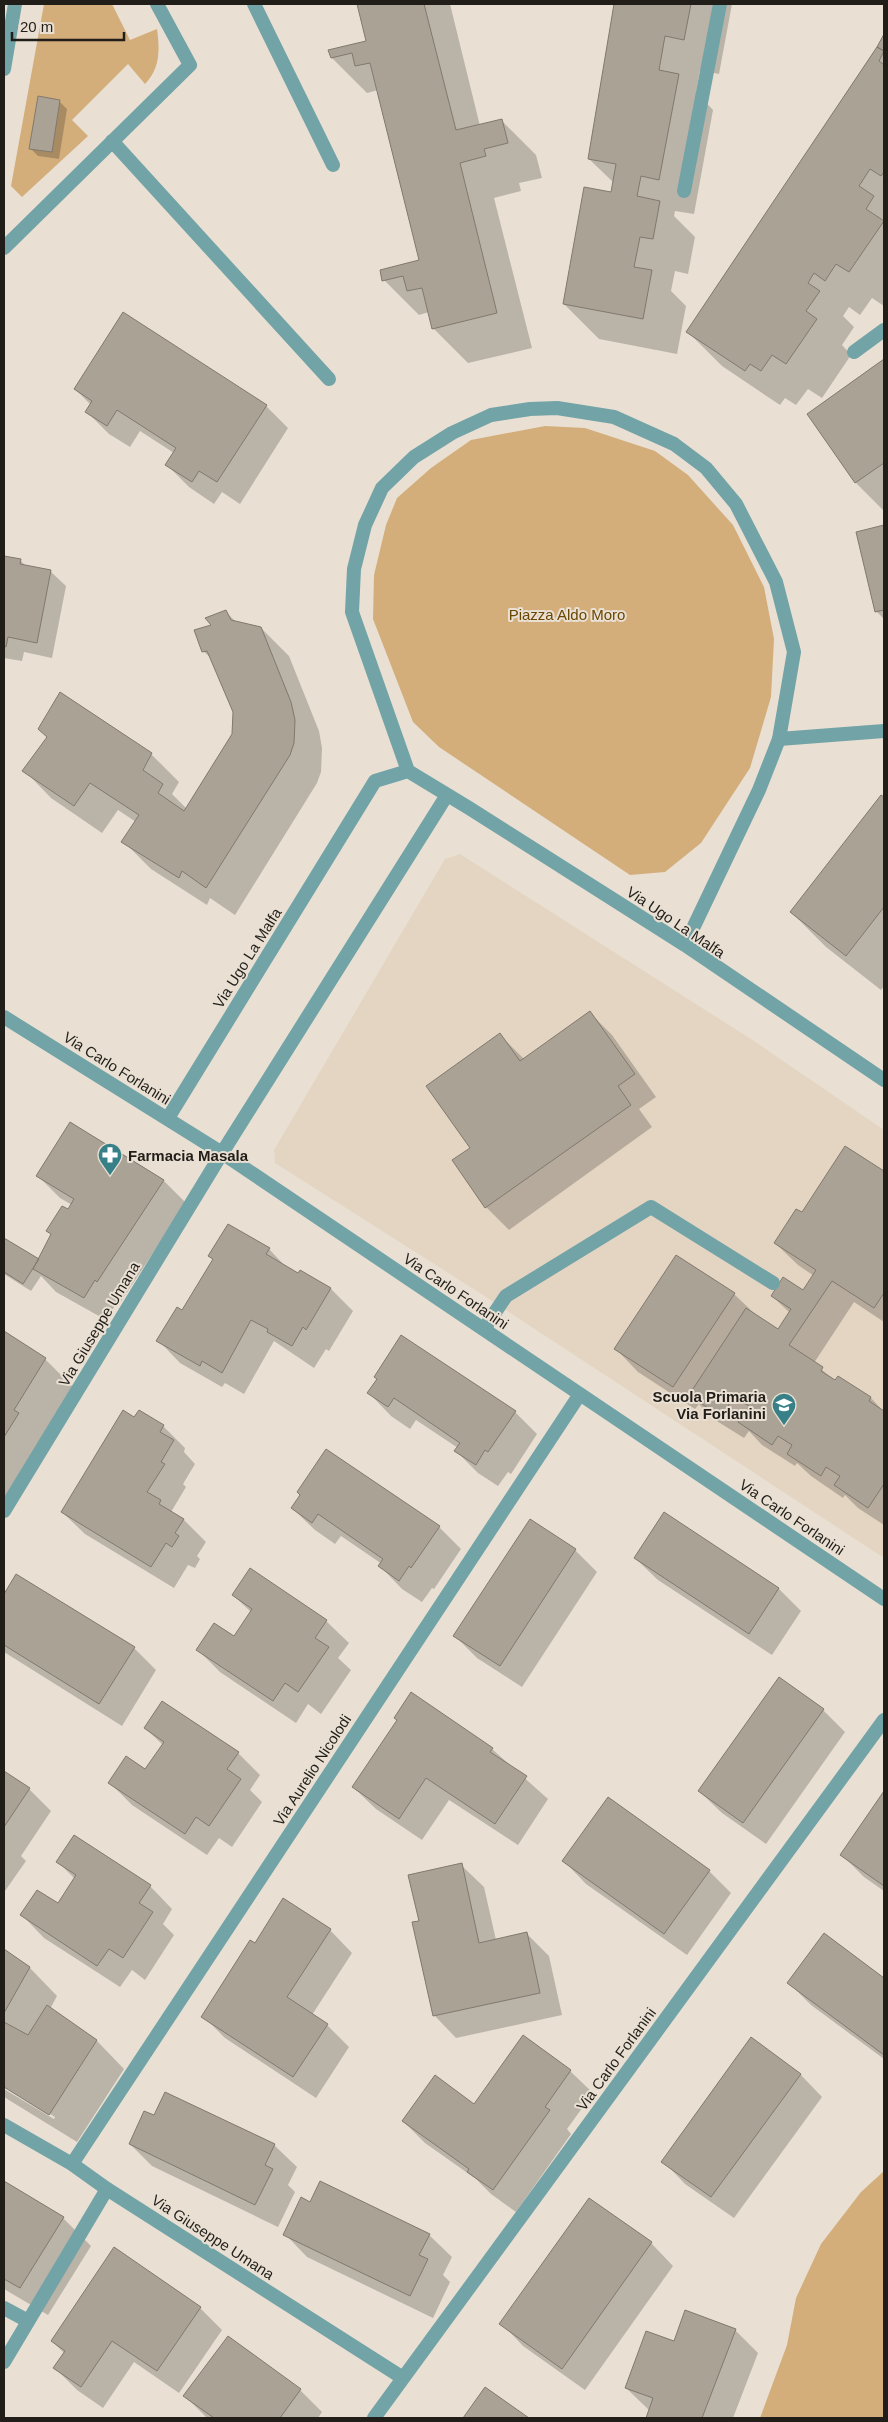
<svg xmlns="http://www.w3.org/2000/svg" width="888" height="2422" viewBox="0 0 888 2422" font-family="Arial,sans-serif">
  <style>
    .built { fill: #e3d5c2 }
    .green { fill: #d3ae7b }
    .shadow { fill: #0003 }
    .building { fill: #aba296; stroke: #82796e }
    .lines { fill: none; stroke-linecap: round; stroke-linejoin: round }
    .service { stroke: #72a3a7; stroke-width: 14 }
    .minor { stroke: #72a3a7; stroke-width: 14 }
    .tertiary { stroke: #72a3a7; stroke-width: 14 }
    .labels { text-anchor: middle; dominant-baseline: central; stroke-width: 4; stroke-linejoin: round; paint-order: stroke }
    .park-label { font-size: 15px; fill: #6b4704; stroke: #e9e0d3 }
    .street-label { font-size: 15px; fill: #211e19; stroke: #e9e0d3 }
    .poi-label { font-size: 15px; font-weight: bold; fill: #211e19; stroke: #e9e0d3; text-anchor: start }
  </style>
  <rect width="100%" height="100%" fill="#e9e0d3"/>
  <!-- built -->
  <path class="built" d="M460 854 751 1039 884 1130V1558L483 1295 275 1163 274 1150 445 859Z"/>
  <!-- green -->
  <path class="green" d="M44 4H112L130 40 157 29C160 50 160 69 145 84L128 64 72 120 88 136 22 197 11 186Z
    M545 426 585 428 655 451 688 475 733 525 764 587 774 639 771 697 750 768 701 843 665 872 630 875 439 747 413 722 373 619 374 575 386 525 397 498 431 468 471 440Z
    M884 2171V2418H760L787 2345 796 2298 821 2244 861 2192Z"/>
  <!-- shadow -->
  <path class="shadow" d="M358 4H450L480 126 501 120 536 155 542 178 519 183 521 191 494 198 532 348 468 363 433 328 429 312 419 315 384 280 421 261 378 90 367 93 332 58 367 42Z
    M616 4H732L719 74 700 70 696 92 713 110 694 214 675 211 674 216 695 237 688 274 675 271 671 291 686 306 677 354 599 339 564 304 612 193 614 183 589 159Z
    M884 36V306L872 298 860 315 849 307 843 316 854 327 842 345 851 355 822 398 808 389 796 405 785 398 780 405 722 366 688 332Z
    M60 102 67 109 59 159 38 156 30 148Z
    M884 361V511L856 483 809 415Z
    M75 389 266 406 288 428 240 504 222 492 214 504 189 487 167 465 174 453 140 431 130 447 109 434 87 412 91 405Z
    M884 527V619L876 611 858 533Z
    M4 557 20 560 26 566 50 571 66 586 52 658 24 652 22 661 4 658Z
    M226 612 236 622 261 628 289 656 319 731 322 748 321 772 317 783 235 915 210 898 207 905 151 869 123 841 136 822 118 810 102 833 51 798 24 770 151 754 179 782 172 794 187 809 233 735 234 712 212 659 203 651 213 625Z
    M882 797 884 799V986L881 990 826 947 791 912Z
    M590 1013 612 1035 656 1097 639 1109 652 1127 509 1230 486 1207 454 1161 472 1148 500 1035 524 1059Z
    M846 1147 884 1173V1322L854 1302 814 1363 835 1381 838 1377 871 1398 884 1412V1525L858 1508 845 1495 843 1498 811 1476 797 1463 795 1466 762 1445 749 1431 744 1438 712 1418 699 1404 695 1409 638 1372 616 1349 734 1294 757 1316 778 1331 790 1313 772 1296 804 1292 814 1276 798 1265 775 1243 802 1214Z
    M38 1176 164 1181 186 1203 120 1303 118 1301 106 1320 56 1292 41 1276 31 1291 4 1274V1239L39 1260 52 1235 48 1231 72 1205 60 1198Z
    M269 1249 287 1268 299 1275 301 1271 331 1289 353 1311 329 1351 326 1349 314 1368 274 1341 244 1394 225 1383 222 1387 180 1363 158 1340 183 1312 214 1260 210 1256Z
    M4 1333 45 1359 73 1387 4 1504Z
    M369 1393 515 1412 537 1434 511 1474 508 1472 498 1486 478 1473 456 1451 458 1448 416 1420 410 1429 391 1416Z
    M135 1419 163 1426 185 1448 184 1452 195 1464 183 1484 186 1487 171 1512 184 1520 206 1542 197 1556 200 1559 195 1568 188 1565 174 1588 85 1534 62 1512Z
    M292 1508 439 1527 461 1549 434 1589 432 1588 422 1602 402 1589 380 1566 382 1564 341 1536 335 1544 315 1530Z
    M664 1514 779 1589 801 1611 772 1655 658 1580 635 1558Z
    M575 1550 597 1572 522 1687 477 1658 455 1636Z
    M250 1570 326 1621 349 1643 338 1658 351 1670 321 1714 308 1704 296 1723 220 1672 198 1650 234 1638 251 1612 233 1595Z
    M17 1576 134 1648 156 1670 122 1726 4 1652V1596Z
    M823 1710 845 1732 766 1844 722 1813 699 1791Z
    M145 1728 238 1753 260 1775 250 1790 262 1802 232 1847 219 1838 207 1855 132 1805 110 1783 145 1771 163 1745Z
    M492 1749 548 1799 518 1845 449 1800 422 1840 376 1809 353 1787Z
    M4 1773 29 1789 51 1811 21 1856 26 1861 5 1891Z
    M884 1794V1891L864 1877 842 1855Z
    M74 1836 150 1886 172 1909 163 1924 174 1935 145 1980 132 1970 120 1987 44 1938 22 1915 59 1904 75 1879 58 1862Z
    M564 1861 709 1871 731 1893 687 1955 586 1884Z
    M461 1865 484 1887 496 1940 527 1934 549 1956 562 2015 456 2038 434 2015 420 1922Z
    M330 1930 352 1953 312 2015 327 2025 349 2047 316 2098 225 2038 203 2016 255 1944Z
    M824 1935 884 1980V2059L811 2005 789 1983Z
    M4 1950 30 1968 57 1996 50 2009 97 2041 124 2069 77 2142 4 2097V2089L54 2119 55 2117 4 2086Z
    M570 2071 593 2093 567 2129 571 2134 516 2212 491 2194 476 2179 425 2143 403 2121 475 2106Z
    M800 2074 822 2097 734 2218 685 2184 663 2161Z
    M155 2117 274 2145 297 2167 288 2185 295 2192 278 2227 152 2166 130 2144Z
    M4 2183 63 2218 91 2246 48 2315 4 2289Z
    M589 2199 651 2243 673 2266 585 2390 523 2346 501 2323Z
    M310 2203 429 2235 452 2257 443 2275 450 2282 433 2318 307 2257 285 2234Z
    M200 2308 222 2330 179 2393 134 2362 103 2408 77 2390 55 2368 64 2353 52 2341Z
    M735 2330 758 2353 733 2418H647L650 2411 626 2388 675 2343Z
    M486 2389 527 2418H465Z
    M300 2390 322 2412 318 2418H207L185 2396Z"/>
  <!-- building -->
  <path class="building" d="M357 4H424L456 130 502 119 508 143 484 149 486 156 460 163 497 313 432 329 422 288 407 291 403 276 382 281 380 270 419 260 370 63 355 66 352 53 331 58 328 50 366 41Z
    M614 4H691L684 40 665 36 659 70 679 74 659 180 641 176 637 196 660 201 653 239 640 237 634 267 652 270 643 319 563 304 584 187 611 192 616 164 588 159Z
    M884 34V51L877 47Z
    M877 47 884 51 879 61 884 65V172L881 176 870 169 859 186 874 196 866 209 884 221 849 272 836 264 825 281 814 273 808 283 820 291 806 311 817 319 786 364 772 355 761 371 750 364 745 371 686 332Z
    M38 96 60 100 52 152 29 149Z
    M123 312 267 405 217 482 199 471 192 482 165 465 176 448 117 410 107 426 85 412 92 401 74 389Z
    M884 359V463L855 483 807 414Z
    M884 525V610L875 612 856 532Z
    M4 556 21 559 20 564 51 570 37 643 8 637 6 647 4 646Z
    M226 610 231 620 261 627 291 702 295 720 294 743 290 755 206 888 182 871 179 878 121 842 139 815 90 783 74 806 22 771 47 737 38 729 60 692 152 753 143 770 163 784 158 793 184 811 232 734 233 712 207 651 202 652 194 630 211 625 205 618Z
    M881 795 884 797V907L846 956 790 912Z
    M590 1011 635 1074 618 1086 631 1105 485 1208 452 1160 470 1148 426 1086 500 1033 520 1061Z
    M70 1122 164 1180 97 1282 95 1280 84 1298 33 1269 51 1234 46 1231 62 1206 68 1209 74 1199 36 1176Z
    M845 1146 884 1171V1293L874 1308 832 1281 789 1345 823 1367 821 1371 835 1380 838 1376 871 1397 869 1401 884 1411V1484L868 1508 834 1485 840 1476 826 1467 821 1476 787 1454 792 1445 778 1436 772 1445 738 1422 749 1406 734 1397 721 1417 689 1395 746 1308 778 1329 791 1309 771 1296 783 1277 803 1290 816 1270 774 1243 796 1209 802 1212Z
    M228 1224 270 1248 266 1254 298 1273 300 1270 331 1288 306 1330 303 1327 292 1346 267 1332 268 1329 251 1320 222 1373 202 1361 200 1366 156 1341 177 1307 182 1310 213 1259 208 1256Z
    M4 1238 39 1259 23 1284 4 1272Z
    M676 1255 735 1293 673 1387 614 1349Z
    M4 1331 46 1358 14 1410 19 1413 4 1437Z
    M401 1335 516 1411 488 1452 485 1450 476 1465 454 1451 460 1443 394 1398 388 1407 367 1393 377 1379 374 1377Z
    M123 1410 134 1417 139 1410 164 1425 160 1432 174 1440 161 1462 165 1464 147 1492 161 1500 159 1504 184 1519 175 1533 179 1536 172 1547 166 1543 151 1567 61 1512Z
    M326 1449 440 1526 411 1568 409 1566 399 1581 378 1566 383 1559 318 1514 312 1523 291 1508 300 1495 297 1492Z
    M664 1512 779 1588 749 1634 634 1558Z
    M530 1519 576 1549 500 1666 453 1636Z
    M250 1568 327 1620 315 1638 329 1647 298 1692 285 1683 273 1701 196 1650 214 1623 234 1636 252 1609 232 1595Z
    M16 1574 135 1647 99 1704 4 1645V1594Z
    M779 1677 824 1709 743 1823 698 1791Z
    M411 1692 493 1748 490 1752 527 1776 495 1824 426 1778 399 1819 352 1787 397 1720 394 1718Z
    M162 1701 239 1752 227 1769 241 1779 209 1826 196 1817 185 1834 108 1783 126 1756 145 1769 164 1742 144 1728Z
    M4 1771 30 1788 4 1827Z
    M884 1791V1886L840 1855Z
    M608 1797 710 1870 664 1934 562 1861Z
    M74 1835 151 1885 139 1903 153 1912 123 1958 109 1949 97 1966 20 1915 37 1890 58 1903 76 1875 56 1862Z
    M462 1863 479 1943 527 1932 540 1993 433 2016 412 1922 419 1921 408 1875Z
    M283 1898 331 1929 287 1997 328 2024 293 2077 201 2017 250 1940 255 1943Z
    M824 1933 884 1978V2055L787 1983Z
    M4 1949 30 1967 4 2013Z
    M47 2005 97 2040 49 2115 4 2087V2022L28 2035Z
    M523 2035 571 2070 545 2107 550 2110 493 2190 467 2172 469 2169 402 2121 435 2075 474 2104Z
    M751 2037 801 2074 711 2197 661 2162Z
    M165 2092 275 2144 265 2165 273 2169 255 2205 129 2144 144 2111 154 2115Z
    M4 2181 64 2217 20 2288 4 2279Z
    M320 2181 430 2234 419 2255 428 2259 410 2296 283 2235 301 2197 310 2202Z
    M589 2198 652 2242 562 2369 499 2324Z
    M114 2247 201 2307 157 2371 112 2341 81 2387 53 2368 65 2351 51 2341Z
    M685 2310 736 2329 702 2418H646L653 2398 625 2388 646 2331 674 2341Z
    M228 2336 301 2389 280 2418H214L183 2396Z
    M485 2387 529 2418H463Z"/>
  <g class="lines">
    <!-- service -->
    <path class="service" d="M254 4 333 165
      M112 141 329 379
      M684 191 720 4
      M4 248 190 65 157 4
      M854 352 884 330
      M779 739 884 731
      M484 1329 506 1296 651 1207 773 1283
      M4 2308 28 2321
      M4 2362 107 2189"/>
    <!-- minor -->
    <path class="minor" d="M408 771 352 612 354 569 365 525 382 488 414 457 452 433 491 415 530 409 557 408 614 417 674 444 706 468 736 504 776 582 794 652 779 739 759 790 685 945
      M4 1017 222 1153 884 1599
      M168 1118 375 781 408 771 469 808 685 945 884 1080
      M4 1511 222 1153 447 795
      M4 2125 72 2164 107 2189 403 2378
      M72 2164 580 1394
      M374 2418 884 1720"/>
    <!-- tertiary -->
    <path class="tertiary" d="M4 69 15 4"/>
  </g>
  <!-- icons -->
  <defs>
    <symbol id="pharmacy-pin" viewBox="-11 -11 22 30"><path d="M0 17L-7.5 6A9.5 9.5 0 1 1 7.5 6Z" fill="#388087" stroke="#e9e0d3"/><path d="M-2-6h4v4h4v4h-4v4h-4v-4h-4v-4h4Z" fill="#fff"/></symbol>
    <symbol id="school-pin" viewBox="-11 -11 22 30"><path d="M0 17L-7.5 6A9.5 9.5 0 1 1 7.5 6Z" fill="#388087" stroke="#e9e0d3"/><path d="M0-5L7-2L0 1L-7-2ZM-4 1L0 2.5L4 1V4Q0 6-4 4Z" fill="#fff"/></symbol>
  </defs>
  <g fill-rule="evenodd">
    <use href="#pharmacy-pin" x="96" y="1141" width="28" height="38"/>
    <use href="#school-pin" x="770" y="1391" width="28" height="38"/>
  </g>
  <g class="labels">
    <!-- park labels -->
    <g class="park-label">
      <text x="567" y="614">Piazza Aldo Moro</text>
    </g>
    <!-- street labels -->
    <g class="street-label">
      <text transform="translate(676 922) rotate(34)">Via Ugo La Malfa</text>
      <text transform="translate(247 958) rotate(-58)">Via Ugo La Malfa</text>
      <text transform="translate(117 1068) rotate(32)">Via Carlo Forlanini</text>
      <text transform="translate(456 1291) rotate(34)">Via Carlo Forlanini</text>
      <text transform="translate(99 1324) rotate(-59)">Via Giuseppe Umana</text>
      <text transform="translate(792 1517) rotate(34)">Via Carlo Forlanini</text>
      <text transform="translate(312 1770) rotate(-57)">Via Aurelio Nicolodi</text>
      <text transform="translate(616 2059) rotate(-54)">Via Carlo Forlanini</text>
      <text transform="translate(213 2237) rotate(33)">Via Giuseppe Umana</text>
    </g>
    <!-- poi labels -->
    <g class="poi-label">
      <text x="128" y="1155">Farmacia Masala</text>
      <text x="766" y="1396" text-anchor="end">Scuola Primaria<tspan x="766" dy="17">Via Forlanini</tspan></text>
    </g>
  </g>
  <!-- border -->
  <rect width="888" height="2422" fill="none" stroke="#211e19" stroke-width="10"/>
  <!-- scale -->
  <path d="M12 32v8h112v-8" fill="none" stroke="#211e19" stroke-width="2.5"/>
  <text x="20" y="32" font-size="15" fill="#211e19" stroke="#e9e0d3" stroke-width="4" paint-order="stroke">20 m</text>
</svg>
